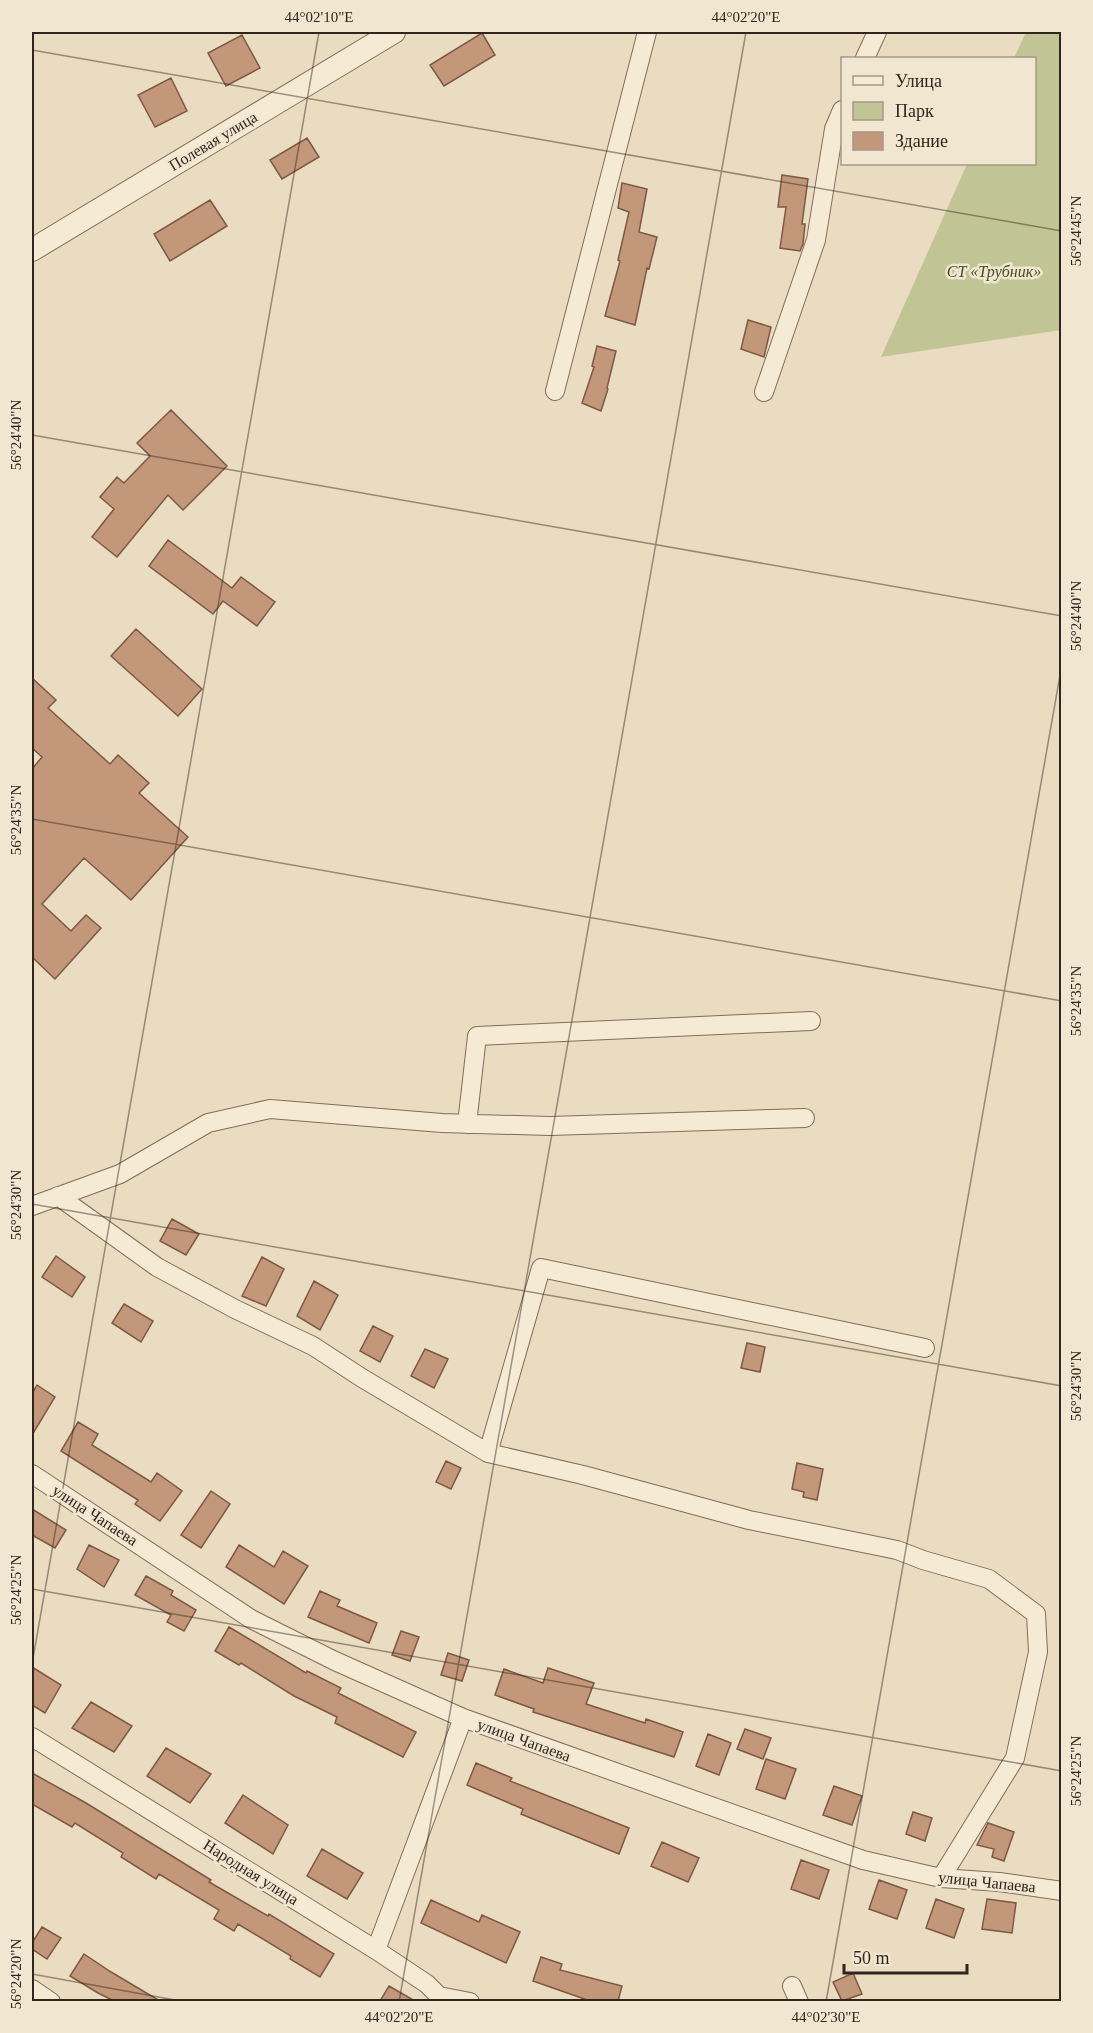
<svg xmlns="http://www.w3.org/2000/svg" width="1093" height="2033" viewBox="0 0 1093 2033" font-family="Georgia,serif">
  <style>
    .green { fill: #c1c596 }
    .building { fill: #c3977a; stroke: #7d5843; stroke-width: 1.5 }
    .lines { fill: none; stroke-linecap: round; stroke-linejoin: round }
    .minor-casing { stroke: #806d5a; stroke-width: 20 }
    .tertiary-casing { stroke: #806d5a; stroke-width: 24 }
    .minor { stroke: #f5ead3; stroke-width: 18 }
    .tertiary { stroke: #f5ead3; stroke-width: 22 }
    .ticks { fill: none; stroke: #31261d; stroke-width: 1.5; stroke-opacity: 0.45 }
    .labels { text-anchor: middle; dominant-baseline: central; stroke-width: 5; stroke-linejoin: round; paint-order: stroke }
    .street-label { font-size: 16px; fill: #31261d; stroke: #f1e6cf }
    .park-label { font-size: 16px; font-style: italic; fill: #434c26; stroke: #f1e6cf }
    .neatline { fill: none; stroke: #31261d; stroke-width: 2 }
    .ticks-label { font-size: 15px; text-anchor: middle; fill: #31261d }
  </style>
  <rect width="100%" height="100%" fill="#e9dcc1"/>
  <!-- green -->
  <path class="green" d="M1026 32H1061V330L881 357 967 164H1034V58H1014Z"/>
  <!-- building -->
  <path class="building" d="M482 33 495 55 444 86 430 65Z
    M242 35 260 68 226 86 208 53Z
    M171 78 187 111 155 127 138 95Z
    M307 138 319 157 282 179 270 160Z
    M782 175 808 179 802 224H805L803 244 800 251 780 248 786 207H778Z
    M622 183 647 189 639 232 657 237 649 269 647 268 635 325 605 316 620 261 618 260 629 212 618 208Z
    M210 200 227 226 170 261 154 234Z
    M748 320 771 327 764 357 741 349Z
    M597 346 616 351 607 388 608 389 601 411 582 403 594 367 592 366Z
    M171 410 227 466 183 510 168 495 117 557 92 537 114 509 100 497 117 477 124 483 150 456 137 443Z
    M168 540 232 588 241 577 275 602 257 626 223 601 213 614 149 566Z
    M136 629 202 689 178 716 111 656Z
    M32 678 56 700 48 708 110 764 118 755 149 783 139 793 188 837 131 900 84 858 42 904 71 931 86 915 101 928 55 979 32 957V769L42 757 32 748Z
    M172 1219 199 1234 186 1255 160 1241Z
    M56 1256 85 1277 72 1297 42 1277Z
    M262 1257 284 1269 266 1306 242 1296Z
    M314 1281 338 1295 320 1330 297 1316Z
    M124 1304 153 1321 141 1342 112 1323Z
    M373 1326 393 1336 380 1362 360 1351Z
    M747 1343 765 1347 760 1372 741 1368Z
    M425 1349 448 1359 434 1388 411 1376Z
    M37 1385 55 1397 32 1435V1394Z
    M78 1422 98 1434 92 1445 151 1482 157 1473 182 1491 160 1521 135 1504 138 1500 61 1451Z
    M446 1461 461 1468 451 1489 436 1482Z
    M797 1463 823 1469 817 1500 803 1497 804 1492 792 1489Z
    M211 1491 230 1504 201 1548 181 1535Z
    M32 1509 66 1530 55 1548 32 1535Z
    M89 1545 119 1560 104 1587 77 1569Z
    M239 1545 274 1567 283 1551 308 1566 284 1604 226 1567Z
    M146 1576 173 1591 171 1595 196 1610 184 1631 167 1622 171 1615 135 1595Z
    M320 1591 340 1600 337 1606 377 1623 369 1643 308 1617Z
    M229 1627 306 1673 307 1671 341 1688 338 1693 416 1732 403 1757 335 1723 337 1717 294 1696 241 1663 239 1665 215 1651Z
    M401 1631 419 1637 410 1661 392 1655Z
    M448 1653 469 1660 462 1681 441 1675Z
    M32 1667 61 1685 45 1713 32 1705Z
    M548 1668 594 1683 586 1704 645 1723 646 1719 683 1732 674 1757 533 1712 534 1709 495 1695 504 1669 543 1683Z
    M91 1702 132 1726 114 1752 72 1728Z
    M745 1729 771 1738 763 1759 737 1749Z
    M708 1734 731 1743 719 1775 696 1766Z
    M166 1748 211 1774 190 1803 147 1776Z
    M766 1759 796 1769 785 1799 756 1789Z
    M476 1763 512 1778 510 1781 629 1828 619 1854 521 1814 523 1809 467 1785Z
    M32 1773 86 1803 211 1880 209 1882 268 1916 269 1914 334 1954 320 1977 290 1959 291 1956 238 1924 234 1931 214 1919 219 1910 159 1874 156 1879 121 1857 123 1853 75 1823 72 1827 32 1804Z
    M834 1786 862 1796 852 1825 823 1815Z
    M243 1795 288 1825 273 1854 225 1823Z
    M913 1812 932 1818 925 1841 906 1834Z
    M988 1823 1014 1832 1004 1861 992 1857 994 1849 977 1845Z
    M662 1842 699 1858 688 1882 651 1866Z
    M322 1849 363 1873 347 1899 307 1876Z
    M801 1860 829 1870 819 1899 791 1889Z
    M879 1880 907 1890 897 1919 869 1909Z
    M936 1899 964 1909 954 1938 926 1928Z
    M987 1899 1016 1903 1012 1933 982 1929Z
    M431 1900 479 1922 482 1915 520 1932 506 1963 421 1923Z
    M42 1927 61 1938 47 1959 32 1949V1943Z
    M84 1954 111 1972 160 2001H114L98 1993 70 1976Z
    M541 1957 562 1964 560 1970 622 1986 618 2001H590L533 1981Z
    M853 1973 862 1994 842 2001 833 1982Z
    M389 1986 415 2001H380Z"/>
  <g class="lines">
    <defs>
      <path id="minor" d="M865 58 877 32
        M555 391 647 32
        M764 392 816 240 834 129 842 110
        M467 1124 477 1036 811 1021
        M58 1196 157 1267 235 1309 313 1346 362 1378 488 1453 583 1475 749 1520 897 1550 923 1560 989 1579 1036 1614 1038 1652 1015 1758 941 1878
        M32 1206 120 1174 208 1123 270 1109 442 1123 550 1126 805 1118
        M488 1453 541 1268 925 1348
        M32 1474 251 1619 335 1661 463 1718 863 1860 941 1878 999 1882 1062 1891
        M32 1737 376 1950 427 1984 439 1996 470 2002
        M376 1950 463 1718
        M792 1986 799 2002
        M32 1989 51 2002"/>
      <path id="tertiary" d="M32 250 394 32"/>
    </defs>
    <!-- minor casing -->
    <use href="#minor" class="minor-casing"/>
    <!-- tertiary casing -->
    <use href="#tertiary" class="tertiary-casing"/>
    <!-- minor -->
    <use href="#minor" class="minor"/>
    <!-- tertiary -->
    <use href="#tertiary" class="tertiary"/>
  </g>
  <!-- ticks -->
  <path class="ticks" d="M32 50 1062 231M32 435 1062 616M32 819 1062 1001M32 1204 1062 1386M32 1589 1062 1771M32 1664 319 32M32 1974 186 2002M399 2002 746 32M826 2002 1062 664"/>
  <g class="labels">
    <!-- street labels -->
    <g class="street-label">
      <text transform="translate(213 141) rotate(-31)">Полевая улица</text>
      <text transform="translate(95 1515) rotate(33)">улица Чапаева</text>
      <text transform="translate(524 1740) rotate(20)">улица Чапаева</text>
      <text transform="translate(251 1872) rotate(32)">Народная улица</text>
      <text transform="translate(987 1882) rotate(6)">улица Чапаева</text>
    </g>
    <!-- park labels -->
    <g class="park-label">
      <text x="994" y="271">СТ «Трубник»</text>
    </g>
  </g>
  <!-- border -->
  <rect width="1093" height="2033" fill="none" stroke="#f1e6cf" stroke-width="66"/>
  <!-- legend -->
  <rect x="841" y="57" width="195" height="108" fill="#f1e6cf" stroke="#a49988" stroke-width="1.5"/>
  <rect x="853" y="76" width="30" height="9" fill="#f5ead3" stroke="#a49988" stroke-width="1.5"/>
  <text x="895" y="87" font-size="18" fill="#31261d">Улица</text>
  <rect x="853" y="102" width="30" height="18" fill="#c1c596" stroke="#a49988" stroke-width="1.5"/>
  <text x="895" y="117" font-size="18" fill="#31261d">Парк</text>
  <rect x="853" y="132" width="30" height="18" fill="#c3977a" stroke="#a49988" stroke-width="1.5"/>
  <text x="895" y="147" font-size="18" fill="#31261d">Здание</text>
  <!-- scale -->
  <path d="M844 1964v9h123v-9" fill="none" stroke="#31261d" stroke-width="3"/>
  <text x="853" y="1964" font-size="18" fill="#31261d" stroke="#f1e6cf" stroke-width="4.5" paint-order="stroke">50 m</text>
  <rect x="33" y="33" width="1027" height="1967" class="neatline"/>
  <g class="ticks-label">
    <text x="319" y="22">44°02'10"E</text>
    <text x="746" y="22">44°02'20"E</text>
    <text transform="translate(1076 231) rotate(-90)" y="5">56°24'45"N</text>
    <text transform="translate(16 435) rotate(-90)" y="5">56°24'40"N</text>
    <text transform="translate(1076 616) rotate(-90)" y="5">56°24'40"N</text>
    <text transform="translate(16 820) rotate(-90)" y="5">56°24'35"N</text>
    <text transform="translate(1076 1001) rotate(-90)" y="5">56°24'35"N</text>
    <text transform="translate(16 1205) rotate(-90)" y="5">56°24'30"N</text>
    <text transform="translate(1076 1386) rotate(-90)" y="5">56°24'30"N</text>
    <text transform="translate(16 1590) rotate(-90)" y="5">56°24'25"N</text>
    <text transform="translate(1076 1771) rotate(-90)" y="5">56°24'25"N</text>
    <text transform="translate(16 1974) rotate(-90)" y="5">56°24'20"N</text>
    <text x="399" y="2022">44°02'20"E</text>
    <text x="826" y="2022">44°02'30"E</text>
  </g>
</svg>
